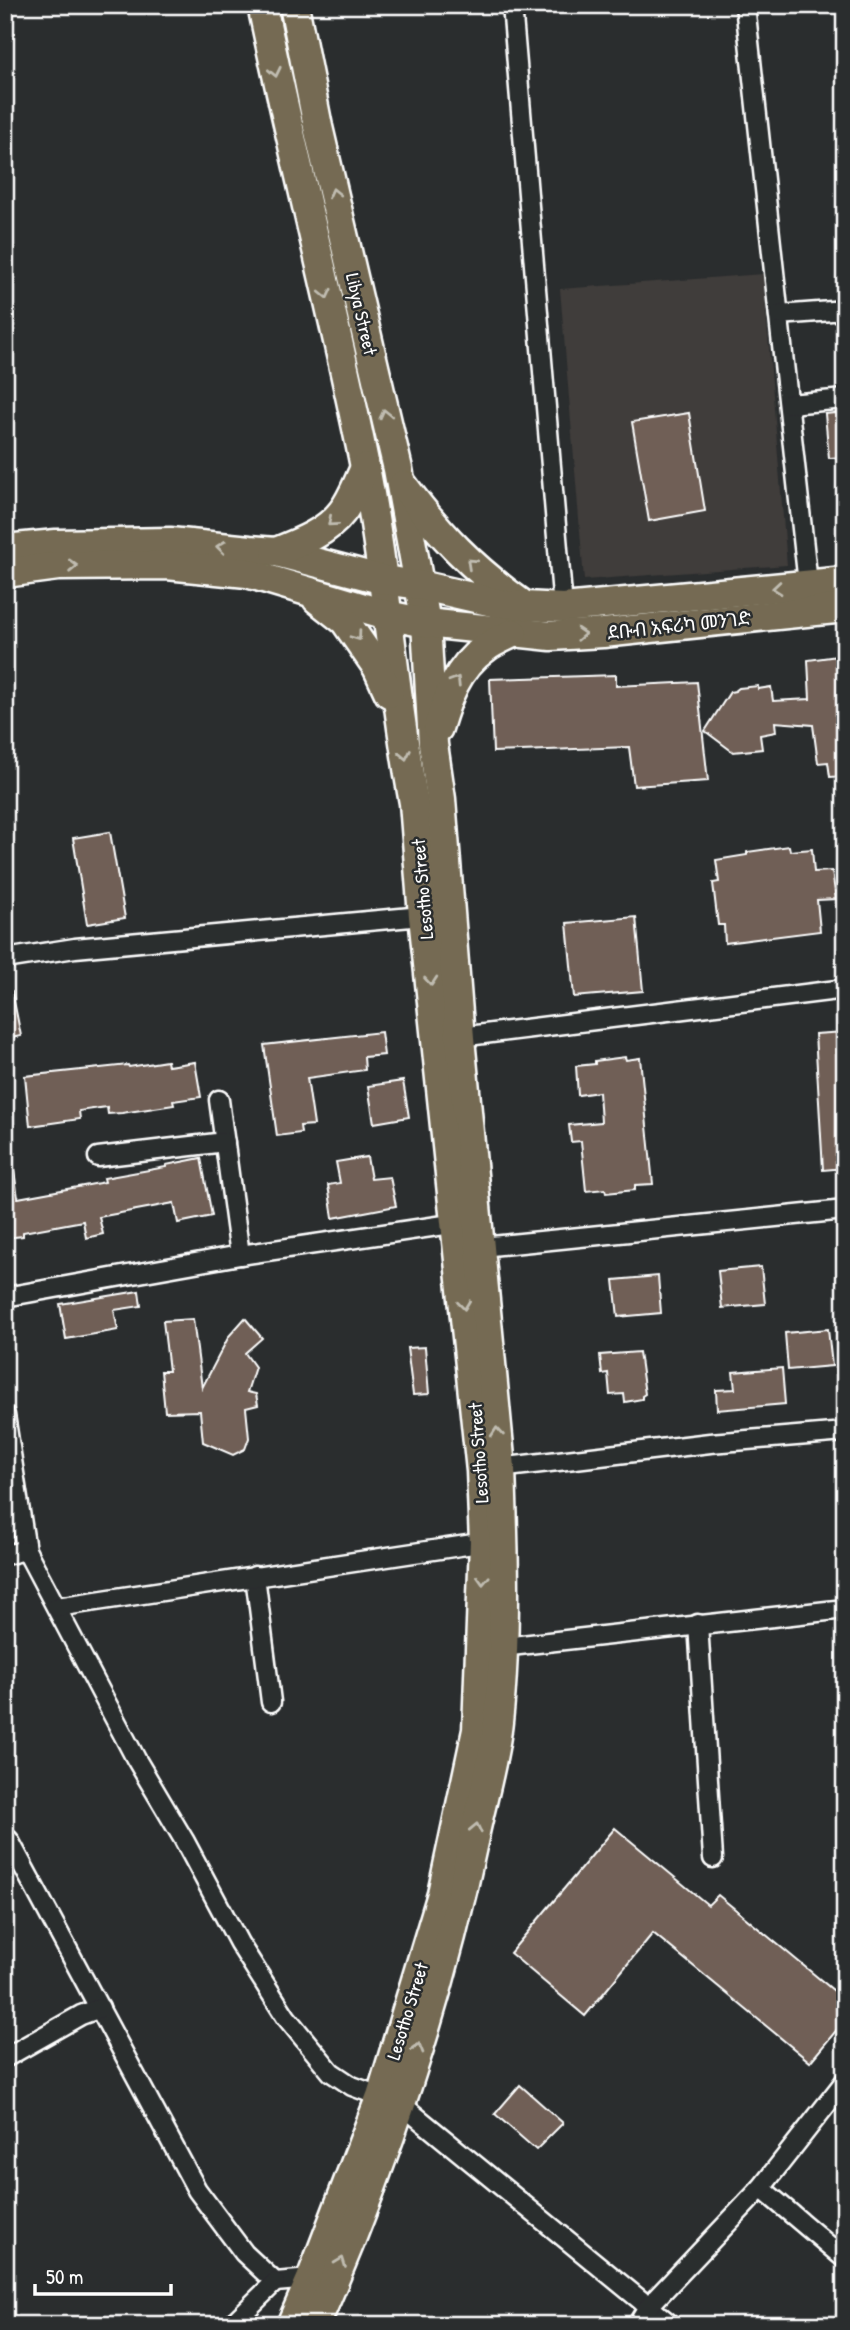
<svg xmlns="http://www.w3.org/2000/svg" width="850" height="2330" font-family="'Patrick Hand','Noto Sans Ethiopic',sans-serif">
<rect width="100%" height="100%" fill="#2a2d2e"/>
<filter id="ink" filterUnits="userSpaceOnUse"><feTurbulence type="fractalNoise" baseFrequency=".0143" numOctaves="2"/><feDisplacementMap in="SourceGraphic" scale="14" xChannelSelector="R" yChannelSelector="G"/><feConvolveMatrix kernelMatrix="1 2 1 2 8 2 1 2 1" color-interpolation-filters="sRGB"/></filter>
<g filter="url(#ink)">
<polygon fill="#3f3c3a" points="763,274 787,565 584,580 560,289"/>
<g fill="#6f5f56" stroke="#fff" stroke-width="2">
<polygon points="845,412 845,457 829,458 825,414"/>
<polygon points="689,413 705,511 649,521 632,422"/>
<polygon points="845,655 845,776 830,777 828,762 818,763 813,725 775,722 776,732 760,735 762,749 733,752 705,731 730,692 735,691 739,688 758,686 758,689 771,687 773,701 810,699 808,660"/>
<polygon points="616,675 616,686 697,682 708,781 634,786 629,747 493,752 490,679"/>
<polygon points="110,832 125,918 87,924 73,838"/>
<polygon points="789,846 790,851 812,849 814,872 832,871 836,899 817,900 820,931 725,943 724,925 718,925 713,883 719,882 716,860 747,855 747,852"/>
<polygon points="636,917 643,991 574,997 567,923"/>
<polygon points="12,991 21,1036 5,1039 5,992"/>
<polygon points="381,1032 384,1055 364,1057 365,1070 307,1078 314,1125 300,1126 301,1133 277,1136 264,1045"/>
<polygon points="845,1032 845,1168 823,1170 815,1034"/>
<polygon points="625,1057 626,1060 640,1058 653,1184 635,1185 635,1190 606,1193 605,1189 586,1191 581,1141 571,1142 569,1125 601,1122 599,1092 578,1095 576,1066 595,1064 595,1061"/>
<polygon points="167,1061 168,1066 195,1062 201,1097 173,1101 174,1105 122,1113 108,1114 107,1107 79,1111 80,1119 30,1126 25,1076 128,1065 129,1067"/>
<polygon points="403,1081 409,1117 374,1123 368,1086"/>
<polygon points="367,1157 371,1179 390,1177 396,1206 333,1218 328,1185 340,1183 336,1162"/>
<polygon points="201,1158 212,1216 178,1223 174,1203 99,1217 103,1234 86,1238 83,1221 23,1232 23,1236 5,1238 5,1171 14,1170 18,1198 105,1182 104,1178 166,1167 166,1165"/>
<polygon points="761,1267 765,1304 722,1308 718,1271"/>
<polygon points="658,1276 661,1313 618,1317 614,1280"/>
<polygon points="139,1291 141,1306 114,1310 118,1330 66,1339 60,1304"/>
<polygon points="245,1318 262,1338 245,1353 255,1367 247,1392 256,1394 258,1405 246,1408 249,1438 245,1449 233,1455 203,1442 200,1411 165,1412 161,1371 169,1371 163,1321 193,1319 202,1388 229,1336"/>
<polygon points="828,1329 832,1366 788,1370 785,1333"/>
<polygon points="425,1347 429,1394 413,1395 407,1348"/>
<polygon points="639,1352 645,1394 642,1396 642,1399 625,1402 624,1394 610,1395 608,1373 602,1374 600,1355"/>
<polygon points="782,1368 785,1404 717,1410 716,1390 735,1389 733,1372"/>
<polygon points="615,1828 708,1905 718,1895 845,2000 845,2020 810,2062 653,1933 585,2016 510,1953"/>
<polygon points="520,2085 563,2123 536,2150 495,2114"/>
</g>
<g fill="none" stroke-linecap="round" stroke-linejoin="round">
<g stroke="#fff" stroke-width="23">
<g id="minor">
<polyline points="512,5 563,608"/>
<polyline points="745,5 809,593"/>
<polyline points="779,315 845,310"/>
<polyline points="789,404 845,399"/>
<polyline points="5,959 75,948 433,915"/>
<polyline points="452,1038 845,989"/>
<polyline points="219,1100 240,1255"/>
<polyline points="98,1157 225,1142"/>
<polyline points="472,1248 845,1210"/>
<polyline points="5,1297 240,1255 465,1222"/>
<polyline points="5,1415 26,1550 136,1759 184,1840 239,1943 286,2017 331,2072 352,2086 401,2104 671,2325"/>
<polyline points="491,1469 710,1443 845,1432"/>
<polyline points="5,1555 26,1550"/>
<polyline points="255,1576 271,1702"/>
<polyline points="57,1607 493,1541"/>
<polyline points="698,1624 713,1858"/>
<polyline points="493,1648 845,1609"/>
<polyline points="9,1840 197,2190 244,2253 275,2282 311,2279"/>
<polyline points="5,2058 81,2015 100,2008"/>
<polyline points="761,2188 845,2259"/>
<polyline points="231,2325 275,2282"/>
<polyline points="637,2325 648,2307 761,2188 845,2081"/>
</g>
</g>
<g stroke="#fff" stroke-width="33">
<g id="primary">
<path d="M 262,5 C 294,160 334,312 365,467 C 387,578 393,692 414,803 L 423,916 L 481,1471 L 484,1542 L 477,1730 L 442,1894 L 381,2096 L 311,2279 L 291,2325"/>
<path d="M 294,5 L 318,127 L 398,469 L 426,623 L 433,744 L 441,799 L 460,1038 L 501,1468 C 504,1552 507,1638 498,1722 C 494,1760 482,1799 474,1837 C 440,2002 383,2171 315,2325"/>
<path d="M 403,485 C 440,535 472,568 522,604"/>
<polyline points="5,549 56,544 170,542 250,550 276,552 384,580 419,585 506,605 563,608 845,581"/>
<path d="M 276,552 C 299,543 326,533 342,512 C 352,500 358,482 365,468"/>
<polyline points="5,573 58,566 167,565 247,573 387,615 426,623 551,636 603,633 845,608"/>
<polyline points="317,599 345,621 377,667 389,693"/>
<path d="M 438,728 C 447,698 457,668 484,649 C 492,642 503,638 513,633"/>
</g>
</g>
<use href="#minor" stroke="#2a2d2e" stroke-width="18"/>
<use href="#primary" stroke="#746b52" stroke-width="28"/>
</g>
<defs><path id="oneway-chevron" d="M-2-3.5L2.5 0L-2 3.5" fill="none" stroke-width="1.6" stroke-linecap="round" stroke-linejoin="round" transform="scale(1.75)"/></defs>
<g stroke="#c0bcb1">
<use href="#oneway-chevron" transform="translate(275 72) rotate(78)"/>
<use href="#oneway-chevron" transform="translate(334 193) rotate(-103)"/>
<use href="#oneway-chevron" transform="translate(326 294) rotate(77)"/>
<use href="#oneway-chevron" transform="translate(385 414) rotate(-103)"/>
<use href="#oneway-chevron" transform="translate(332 522) rotate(139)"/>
<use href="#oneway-chevron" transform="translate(221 547) rotate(-174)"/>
<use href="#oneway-chevron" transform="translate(471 563) rotate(-137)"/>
<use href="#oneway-chevron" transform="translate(73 566) rotate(-1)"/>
<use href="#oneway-chevron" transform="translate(777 588) rotate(175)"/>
<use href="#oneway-chevron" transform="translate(581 634) rotate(-3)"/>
<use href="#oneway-chevron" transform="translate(357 636) rotate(54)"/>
<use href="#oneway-chevron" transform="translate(456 681) rotate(-58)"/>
<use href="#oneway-chevron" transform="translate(405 755) rotate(79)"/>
<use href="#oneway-chevron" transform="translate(431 981) rotate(85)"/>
<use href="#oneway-chevron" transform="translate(464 1305) rotate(83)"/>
<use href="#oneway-chevron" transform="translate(497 1432) rotate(-95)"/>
<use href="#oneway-chevron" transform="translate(483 1580) rotate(92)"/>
<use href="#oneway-chevron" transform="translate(476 1828) rotate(-78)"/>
<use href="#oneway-chevron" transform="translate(418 2048) rotate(-74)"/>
<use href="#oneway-chevron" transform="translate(341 2262) rotate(-69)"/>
</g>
</g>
<g text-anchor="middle" stroke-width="5" stroke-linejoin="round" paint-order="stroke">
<g font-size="19" fill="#fff" stroke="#2a2d2e">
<text transform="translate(362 314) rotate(77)" y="7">Libya Street</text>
<text transform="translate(679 625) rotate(-6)" y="7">ደቡብ አፍሪካ መንገድ</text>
<text transform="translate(422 889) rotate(-95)" y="7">Lesotho Street</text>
<text transform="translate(478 1453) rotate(-94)" y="7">Lesotho Street</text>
<text transform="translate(407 2011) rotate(-73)" y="7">Lesotho Street</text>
</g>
</g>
<rect width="850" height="2330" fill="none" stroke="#2a2d2e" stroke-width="28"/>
<rect x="14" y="14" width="822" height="2302" fill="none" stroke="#fff" stroke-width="2.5" filter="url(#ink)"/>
<path d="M35 2284v10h136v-10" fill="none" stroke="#ffffff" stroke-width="3.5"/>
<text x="46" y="2284" font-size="21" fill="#ffffff" stroke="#2a2d2e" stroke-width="5" paint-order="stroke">50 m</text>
</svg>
